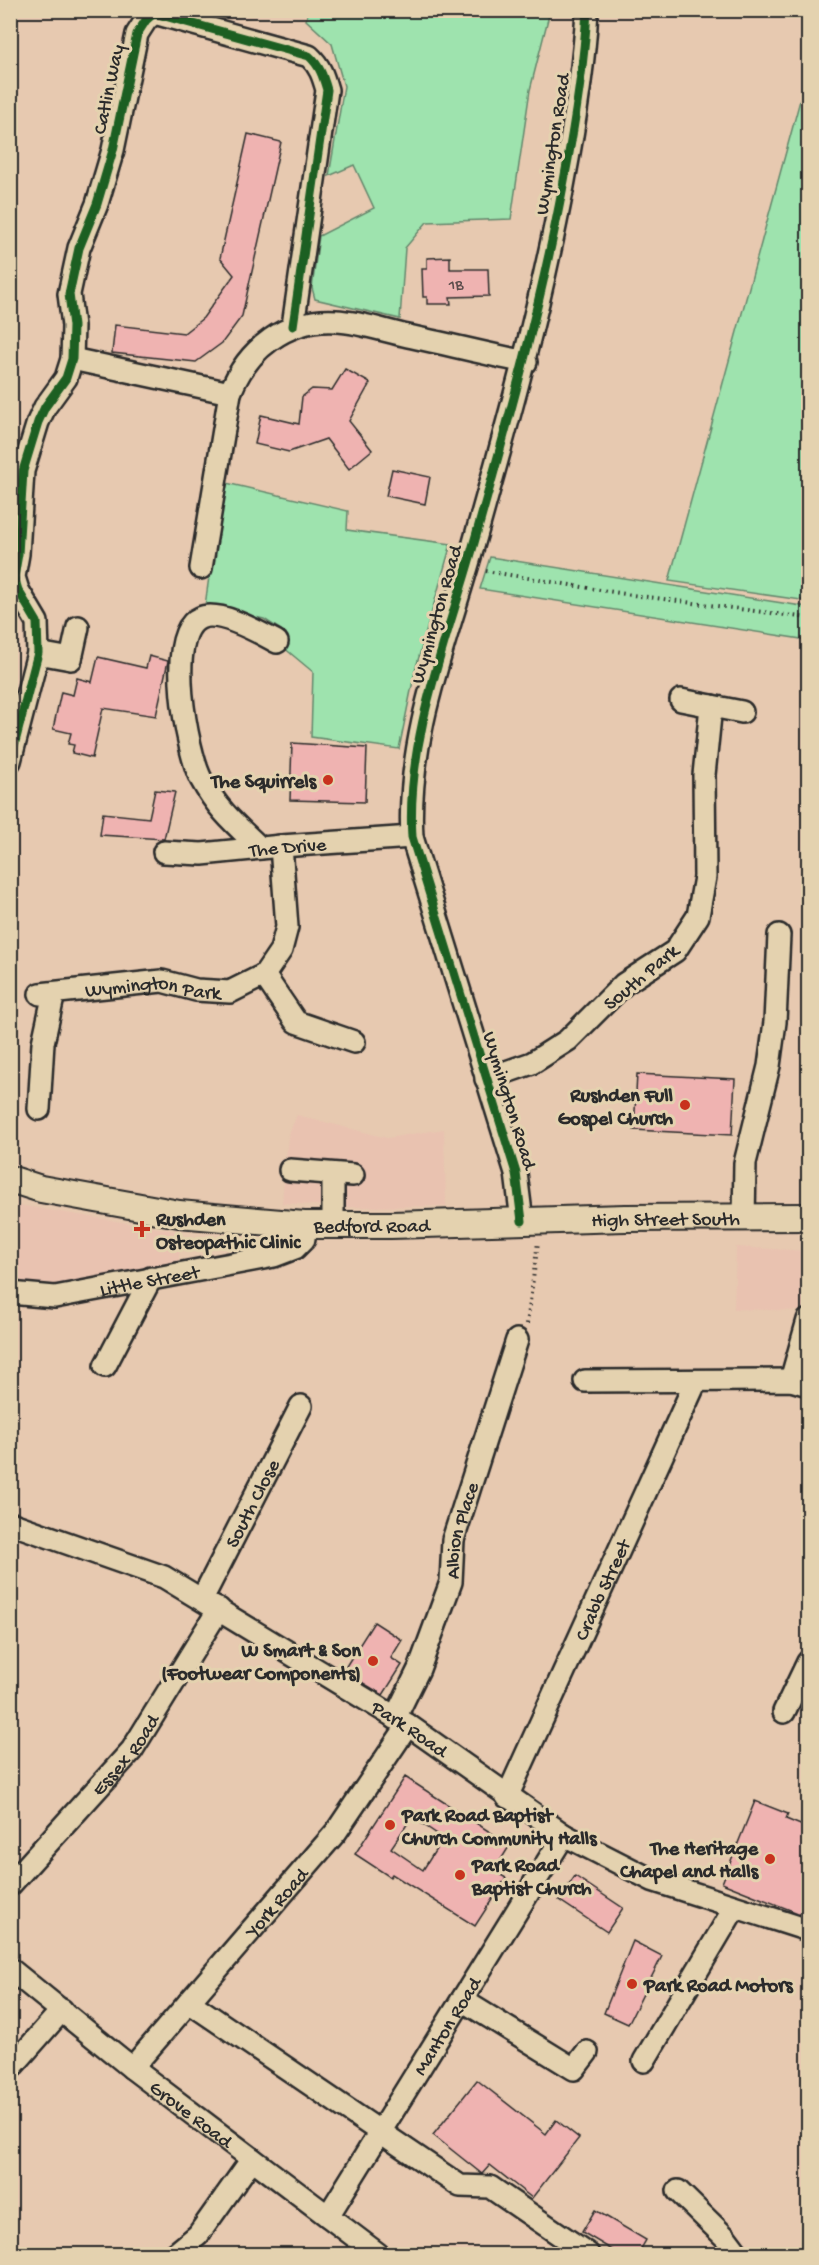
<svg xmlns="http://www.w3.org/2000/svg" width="819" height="2265" font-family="'Gochi Hand',sans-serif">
<rect width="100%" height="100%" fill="#e7c9b0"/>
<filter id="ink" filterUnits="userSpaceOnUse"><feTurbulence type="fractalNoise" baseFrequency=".0167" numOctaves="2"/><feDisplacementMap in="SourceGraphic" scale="12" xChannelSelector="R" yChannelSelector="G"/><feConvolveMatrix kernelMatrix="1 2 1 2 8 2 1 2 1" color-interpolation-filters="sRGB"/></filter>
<g filter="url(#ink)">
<g fill="#e9c2b0">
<polygon points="297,1115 387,1138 444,1129 446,1206 348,1207 282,1203 288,1136"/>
<polygon points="24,1206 182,1232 178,1266 56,1294 11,1290 10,1207"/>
<polygon points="736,1247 808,1251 808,1282 802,1311 734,1309"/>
</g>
<g fill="#9ee3ae" stroke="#64876c" stroke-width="1.5">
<polygon points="308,11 550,11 530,90 511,219 427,222 405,248 400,319 315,299 312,288 319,236 374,208 354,165 329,176 344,86 332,44 306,20"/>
<polygon points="808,71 808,601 669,581"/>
<polygon points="222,482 348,511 347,530 451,544 415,671 399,749 311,737 313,672 283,647 286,633 264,619 205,606"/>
<polygon points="490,557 808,607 808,640 480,589"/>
</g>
<g fill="#efb3b1" stroke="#2b2b2b" stroke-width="1.5" fill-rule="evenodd">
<polygon points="248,134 281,142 242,316 222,343 196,362 112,353 115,325 184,333 203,318 234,275 220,258"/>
<polygon points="450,257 450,269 488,269 489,296 450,297 451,304 427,304 427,297 423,297 422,269 427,269 427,258"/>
<polygon points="345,369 370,383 349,421 372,450 349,469 326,439 289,452 255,444 261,415 299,424 302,397 312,389 332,390"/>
<polygon points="392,469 430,477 425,504 386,496"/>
<polygon points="149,656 168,661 156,716 103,708 92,758 72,753 74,745 68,744 71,733 53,729 61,692 73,695 77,678 92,682 98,657 146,668"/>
<polygon points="292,743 367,748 365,802 290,800"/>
<polygon points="155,790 175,792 164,839 100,835 103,813 149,818"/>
<polygon points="637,1074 735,1079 732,1135 634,1130"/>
<polygon points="374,1622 402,1640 391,1658 402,1665 383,1695 343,1671"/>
<path d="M 405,1777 L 510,1845 L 494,1871 L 506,1878 L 475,1926 L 392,1874 L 390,1877 L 355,1854 ZM 412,1817 L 443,1838 L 423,1870 L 391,1848 Z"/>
<polygon points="755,1801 788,1814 786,1819 808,1828 808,1917 722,1883"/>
<polygon points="575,1876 623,1908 607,1932 559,1900"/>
<polygon points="633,1941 662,1956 628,2024 604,2013"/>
<polygon points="477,2080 546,2134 556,2120 579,2138 532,2198 490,2165 482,2174 433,2135"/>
<polygon points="595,2210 646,2240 638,2254 619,2254 582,2232"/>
</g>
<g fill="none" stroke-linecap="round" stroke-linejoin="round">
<g stroke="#2b2b2b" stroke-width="26">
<g id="minor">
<polyline points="72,359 230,393"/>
<path d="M 201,568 L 230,393 C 247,349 287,318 336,321 C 360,322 385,331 408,336 C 447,344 486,354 526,362"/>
<polyline points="38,653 71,659 78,627"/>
<polyline points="681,700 742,712"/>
<path d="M 10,761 L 38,653 L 37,622 L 18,590 L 14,577 L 18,554 L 23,471 L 38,422 L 45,407 L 66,378 L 72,359 L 73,326 L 69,294 L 79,248 L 97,204 L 113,150 L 137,34 L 146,20 L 154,13 L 309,56 C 320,66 323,76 327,90 L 293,326"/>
<path d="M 260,848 C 235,824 218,810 201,779 C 187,752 164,633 200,618 C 219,609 260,633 277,642"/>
<path id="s1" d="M 164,852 L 202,854 L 281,846 L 412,837"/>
<polyline points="264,975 296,1022 354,1042"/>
<path id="s2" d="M 40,994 L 162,981 L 196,990 L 230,992 L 264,975 L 281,950 L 287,927 L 281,846"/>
<polyline points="486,1079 532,1063 568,1040 624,984 675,951 698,916 705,877 704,775 711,706"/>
<polyline points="39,1109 43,1043 54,993"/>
<polyline points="290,1170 353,1175"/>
<polyline points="744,1219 745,1163 769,1066 775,1022 779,935"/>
<path d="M 522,1221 L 516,1173 L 412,837 C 406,740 446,642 472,550 C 506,429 540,309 563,186 C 574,128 584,69 587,10"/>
<polyline points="333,1225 333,1174"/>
<path id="s3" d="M 10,1293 L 55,1297 L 274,1256 L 295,1248 L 304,1239 L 304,1225"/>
<polyline points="105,1366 151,1278"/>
<polyline points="791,1380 808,1320"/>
<polyline points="585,1381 791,1380 808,1385"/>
<path id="s4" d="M 10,1523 L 164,1577 L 408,1725 L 564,1835 L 652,1880 L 808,1930"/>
<path id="s5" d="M 202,1599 L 301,1406"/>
<polyline points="784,1712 808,1662"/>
<path id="s6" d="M 395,1718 L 419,1669 L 451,1582 L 453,1540 L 517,1340"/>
<path id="s7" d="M 507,1797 L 696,1381"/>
<path id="s8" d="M 10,1885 L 132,1750 L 219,1609"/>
<path id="s9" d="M 10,1969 L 132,2068 L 378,2254"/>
<polyline points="462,2000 574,2069 587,2052"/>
<polyline points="189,2002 460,2186 490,2187 588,2254"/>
<polyline points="644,2061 735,1907"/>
<path id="s10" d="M 132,2068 L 336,1832 L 408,1725"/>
<polyline points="10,2069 62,2010"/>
<polyline points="678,2191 726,2238 738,2254"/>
<path id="s11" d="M 328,2216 L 564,1835"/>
<polyline points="175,2254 198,2235 252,2159"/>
</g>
</g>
<g stroke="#2b2b2b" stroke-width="30">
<g id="major">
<path id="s12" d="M 10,1179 L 41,1189 L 179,1214 L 304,1225 L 391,1225 L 625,1218 L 808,1217"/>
</g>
</g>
<g stroke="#2b2b2b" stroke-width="4" stroke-dasharray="1.5 4.5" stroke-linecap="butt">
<polyline points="486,571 625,594 808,618"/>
<polyline points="527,1324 538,1242"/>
</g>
<use href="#minor" stroke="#e4d2af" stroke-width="21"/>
<use href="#major" stroke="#e4d2af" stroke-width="26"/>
<g stroke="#e4d2af" stroke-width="13">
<g id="cycleway">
<path d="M 10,761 L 38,653 L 37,622 L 18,590 L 14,577 L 18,554 L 23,471 L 38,422 L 45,407 L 66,378 L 72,359 L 73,326 L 69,294 L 79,248 L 97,204 L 113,150 L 137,34 L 146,20 L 154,13 L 309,56 C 320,66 323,76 327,90 L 293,326"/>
<path d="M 522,1221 L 516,1173 L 412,837 C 406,740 446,642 472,550 C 506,429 540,309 563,186 C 574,128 584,69 587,10"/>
</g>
</g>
<use href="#cycleway" stroke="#1b5e20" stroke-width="9"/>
</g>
</g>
<g fill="#c8321e" stroke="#e4d2af" stroke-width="2">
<circle cx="328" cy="780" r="6"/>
<circle cx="685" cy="1105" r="6"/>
<path d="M139 1220h6v6h6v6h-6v6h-6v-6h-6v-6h6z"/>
<circle cx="373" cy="1661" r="6"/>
<circle cx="390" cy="1825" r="6"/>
<circle cx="770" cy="1859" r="6"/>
<circle cx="460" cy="1875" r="6"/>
<circle cx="632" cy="1984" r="6"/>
</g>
<g text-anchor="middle" stroke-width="6" stroke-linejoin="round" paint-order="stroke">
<g font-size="16" fill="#5c4d4c">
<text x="456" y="289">1B</text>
</g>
<g font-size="20" fill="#2b2b2b" stroke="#e4d2af">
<text transform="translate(107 89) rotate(-78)" y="7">Catlin Way</text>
<text transform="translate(551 144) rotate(-81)" y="7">Wymington Road</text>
<text transform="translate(435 614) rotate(-74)" y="7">Wymington Road</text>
<text dy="7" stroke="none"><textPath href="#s1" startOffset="124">The Drive</textPath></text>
<text transform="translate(640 976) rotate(-40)" y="7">South Park</text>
<text dy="7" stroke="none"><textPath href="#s2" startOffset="114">Wymington Park</textPath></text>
<text transform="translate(511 1100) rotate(73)" y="7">Wymington Road</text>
<text dy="7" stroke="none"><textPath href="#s12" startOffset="660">High Street South</textPath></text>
<text dy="7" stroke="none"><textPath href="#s12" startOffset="366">Bedford Road</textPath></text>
<text dy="7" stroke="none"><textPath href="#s3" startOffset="141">Little Street</textPath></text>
<text dy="7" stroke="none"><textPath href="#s5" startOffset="108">South Close</textPath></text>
<text dy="7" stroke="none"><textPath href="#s6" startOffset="200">Albion Place</textPath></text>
<text dy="7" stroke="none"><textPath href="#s7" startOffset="228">Crabb Street</textPath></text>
<text dy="7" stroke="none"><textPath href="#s4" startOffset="452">Park Road</textPath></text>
<text dy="7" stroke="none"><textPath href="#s8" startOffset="174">Essex Road</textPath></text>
<text dy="7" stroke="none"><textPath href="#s10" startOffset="220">York Road</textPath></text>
<text dy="7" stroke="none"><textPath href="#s11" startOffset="224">Manton Road</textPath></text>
<text dy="7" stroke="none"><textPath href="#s9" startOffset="232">Grove Road</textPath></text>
</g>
<g font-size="20" font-weight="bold" fill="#2b2b2b" stroke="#e4d2af" text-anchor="end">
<text x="316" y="787">The Squirrels</text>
<text x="673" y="1101">Rushden Full<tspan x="673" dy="23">Gospel Church</tspan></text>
<text x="156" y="1225" text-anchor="start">Rushden<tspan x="156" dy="23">Osteopathic Clinic</tspan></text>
<text x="361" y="1656">W Smart &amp; Son<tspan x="361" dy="23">(Footwear Components)</tspan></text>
<text x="402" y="1821" text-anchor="start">Park Road Baptist<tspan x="402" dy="23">Church Community Halls</tspan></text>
<text x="758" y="1854">The Heritage<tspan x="758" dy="23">Chapel and Halls</tspan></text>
<text x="472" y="1871" text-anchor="start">Park Road<tspan x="472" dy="23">Baptist Church</tspan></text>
<text x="644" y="1991" text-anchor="start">Park Road Motors</text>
</g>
</g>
<rect width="819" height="2265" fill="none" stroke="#e4d2af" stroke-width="36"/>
<rect x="18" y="18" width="783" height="2229" fill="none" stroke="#2b2b2b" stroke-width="2" filter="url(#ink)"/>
</svg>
